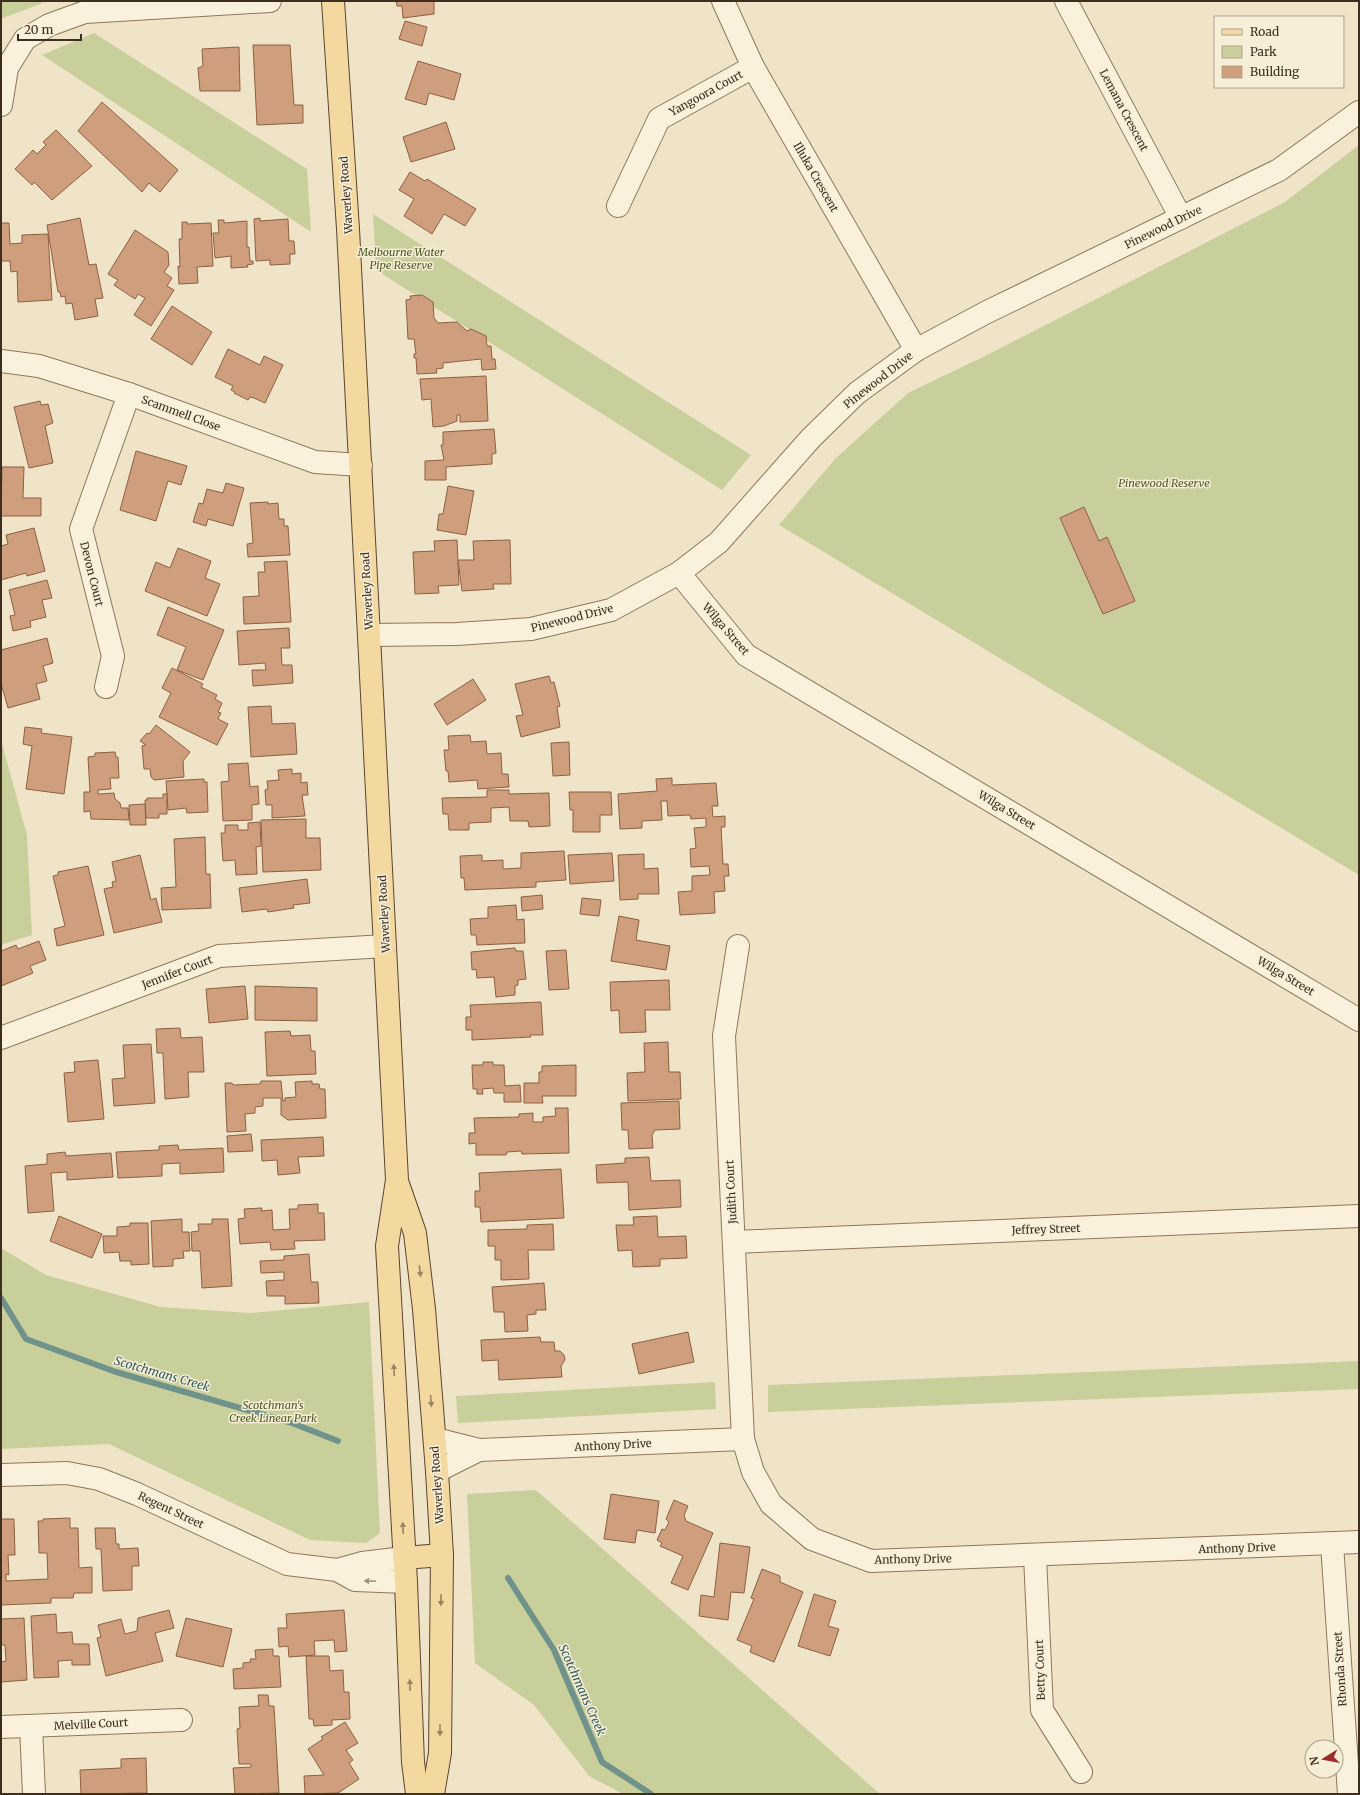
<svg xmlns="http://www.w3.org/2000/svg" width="1360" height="1795" font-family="Merriweather,serif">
<rect width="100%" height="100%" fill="#f0e4c8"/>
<g fill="#c9cf9b">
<polygon points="1,1 40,1 43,3 3,18 1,21"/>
<polygon points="94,33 307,169 311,232 42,55"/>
<polygon points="1359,145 1359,875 779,525 835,459 908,393 989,354 1285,202"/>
<polygon points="373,214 751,455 722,490 376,270"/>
<polygon points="1,740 27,835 32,935 1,945"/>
<polygon points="1,1248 46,1275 161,1307 250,1313 369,1302 380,1533 366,1543 310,1540 109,1444 1,1449"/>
<polygon points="1359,1361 1359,1389 768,1412 768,1385"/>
<polygon points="715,1382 716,1409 458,1423 456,1396"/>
<polygon points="536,1490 880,1794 623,1794 589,1776 534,1705 475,1663 467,1494"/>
</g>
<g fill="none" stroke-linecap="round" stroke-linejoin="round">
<g stroke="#6f938a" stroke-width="6">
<polyline points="1,1298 26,1339 116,1372 292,1423 338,1441"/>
<polyline points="508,1578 554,1650 602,1762 651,1794"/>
</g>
</g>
<g fill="#cf9f7d" stroke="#8d5f41">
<polygon points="396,1 434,1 434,14 403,18 402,6 397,6"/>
<polygon points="405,21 427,27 422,46 399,39"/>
<polygon points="253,45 290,45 294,105 303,105 303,123 257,125"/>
<polygon points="239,47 240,91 200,91 198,68 203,66 202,49"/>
<polygon points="418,61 461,74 454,100 429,93 426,105 405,99"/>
<polygon points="102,102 178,170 160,192 149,183 142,192 78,131"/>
<polygon points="446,122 455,149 411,162 403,137"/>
<polygon points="56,130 92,166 52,200 34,182 32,185 15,169 33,150 37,154 46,145 43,142"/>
<polygon points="410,172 425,181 427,179 476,209 465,226 444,214 432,234 404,216 414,199 399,190"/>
<polygon points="80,218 89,265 96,264 103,298 95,299 98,316 75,320 72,303 66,304 65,296 61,297 60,292 58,292 47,225"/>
<polygon points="260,218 260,221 288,219 289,241 294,241 295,254 290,254 290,264 270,265 270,260 256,261 254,219"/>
<polygon points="218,220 224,220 224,223 247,221 247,247 249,247 250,261 253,261 253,264 247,265 248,267 231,268 231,256 215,258 213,233 219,233"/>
<polygon points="182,222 187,222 187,224 211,223 213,266 197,267 198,283 179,284 178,266 180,267 179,239 182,239"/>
<polygon points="1,223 9,223 10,244 22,243 22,235 48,234 52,300 18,302 17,271 11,272 10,261 1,261"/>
<polygon points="135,230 168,252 169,265 164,272 172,278 167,286 174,290 151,326 134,315 145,298 138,294 135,299 114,285 118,280 108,274"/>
<polygon points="422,295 433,302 434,318 438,323 457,322 467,331 471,329 486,336 487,346 491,346 492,359 495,359 496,369 482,370 481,359 443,363 443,368 436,369 437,373 417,374 416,358 414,358 414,354 416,354 414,339 408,339 406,300 411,299 410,296"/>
<polygon points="172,306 212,332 192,365 151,339"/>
<polygon points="228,349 260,365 264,356 283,365 265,403 254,398 250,397 248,400 234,393 235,392 231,390 233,386 215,377"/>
<polygon points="486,376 488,421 460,422 460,415 457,415 457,421 444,426 433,427 431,399 422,400 420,379"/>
<polygon points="40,401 41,405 48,404 53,423 45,426 53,463 29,468 14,407"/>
<polygon points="494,429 496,453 492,454 492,464 446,467 446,480 425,480 425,461 444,460 441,445 443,445 443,432"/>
<polygon points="136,451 187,466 181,485 168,481 156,521 120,510"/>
<polygon points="2,467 24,467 23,498 41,498 41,516 1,516"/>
<polygon points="226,483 244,488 233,526 208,519 206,526 193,522 199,503 203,504 207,489 223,493"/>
<polygon points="448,486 474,491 466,535 437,530 439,514 443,514"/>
<polygon points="268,502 268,504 278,503 279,519 284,519 284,526 288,526 290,555 248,557 247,544 253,543 250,503"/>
<polygon points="1084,507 1099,541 1107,537 1135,601 1103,614 1060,518"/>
<polygon points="34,528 45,571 27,576 26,573 1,580 1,546 8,544 6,535"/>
<polygon points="457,540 459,585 438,586 439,593 415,594 413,552 435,551 434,541"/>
<polygon points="510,540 511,584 493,584 494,589 462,591 458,560 474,560 473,541"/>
<polygon points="178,548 211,561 205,578 220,584 207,616 145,591 156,562 170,568"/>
<polygon points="287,561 291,622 244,624 243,597 259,596 258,572 265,572 264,562"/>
<polygon points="47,580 52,598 42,600 46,617 30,621 31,627 13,631 10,616 15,615 9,590"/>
<polygon points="168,607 224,630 203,680 177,670 186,647 157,635"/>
<polygon points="289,628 290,648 281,648 282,665 292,665 293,683 253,686 252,670 266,670 265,663 239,665 237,631"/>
<polygon points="47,638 53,663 43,666 47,681 36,684 40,699 8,708 1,683 1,650"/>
<polygon points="172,668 203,684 201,687 217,695 215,699 222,703 218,712 221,713 218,719 228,724 217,745 159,717 171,693 162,688"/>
<polygon points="549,676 551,683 554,682 560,706 557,707 560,727 521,737 516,716 523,715 515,684"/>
<polygon points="473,679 486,700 447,725 434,704"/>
<polygon points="271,706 272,724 295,723 297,754 251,757 248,707"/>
<polygon points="156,725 190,752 183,761 184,777 154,780 151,777 150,769 144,769 142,746 146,745 140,741 147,733 149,734"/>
<polygon points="25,727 42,729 41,733 72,737 64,794 26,789 32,746 23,744"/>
<polygon points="470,735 471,742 486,741 487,754 501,753 502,774 508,774 509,787 478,789 477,780 449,782 448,771 446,771 444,750 449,750 448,736"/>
<polygon points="569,742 570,775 553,776 551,743"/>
<polygon points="115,752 116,757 118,757 119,778 110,778 111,789 98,790 98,794 114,793 115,799 120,803 121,808 128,808 129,820 91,819 90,811 84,812 84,792 90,792 88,757 95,756 95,753"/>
<polygon points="248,763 250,787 258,786 259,804 252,805 252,820 223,821 221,782 229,781 228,764"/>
<polygon points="292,769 292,774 301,773 301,783 307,782 308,795 302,795 305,816 272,818 272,805 266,805 265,790 268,789 267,781 279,780 278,770"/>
<polygon points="672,778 672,785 716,783 718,806 712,806 713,817 725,816 725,827 721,827 723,864 728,864 729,876 724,876 725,891 714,892 715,913 680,915 678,892 692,891 692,876 710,875 709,866 691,867 690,849 696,848 694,828 706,827 706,818 691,819 690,815 668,816 667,801 661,801 662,820 642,821 642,828 620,829 618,794 657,791 656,779"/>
<polygon points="204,779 204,782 207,782 208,812 187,813 186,808 168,810 166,781"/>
<polygon points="487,790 509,790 509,794 549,793 550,826 529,827 528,821 510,821 509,807 491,808 491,822 469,823 469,830 449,830 448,814 443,814 442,798 487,797"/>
<polygon points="569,792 611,792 612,815 600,815 600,832 573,832 573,810 570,810"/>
<polygon points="163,794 167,794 167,814 159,814 159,818 146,818 145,800 147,800 147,798 163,798"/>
<polygon points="145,804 146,825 130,825 129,805"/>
<polygon points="306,819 306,838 320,838 321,870 263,872 261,820"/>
<polygon points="260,822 261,846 256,847 257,874 236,875 235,860 223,861 221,833 225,833 225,825 238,825 238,830 248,830 248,823"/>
<polygon points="205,837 206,874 210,874 211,908 162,910 161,888 176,887 174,839"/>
<polygon points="564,851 566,880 536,882 536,887 465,890 464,878 461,878 460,856 482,855 482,861 503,860 503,869 521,868 521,853"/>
<polygon points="612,853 614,881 570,884 568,855"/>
<polygon points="644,854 644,869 658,868 659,894 638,894 638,899 620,900 618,855"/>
<polygon points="140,855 151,900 156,898 162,922 114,933 104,889 113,887 112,882 116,881 112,862"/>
<polygon points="88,866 104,935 57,946 54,929 65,926 53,876 58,875 58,872"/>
<polygon points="307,879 310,903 293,905 294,908 268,912 267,909 242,912 239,888"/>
<polygon points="542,895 543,909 522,911 521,897"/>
<polygon points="582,898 601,900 599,916 580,914"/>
<polygon points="516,905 517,920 524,919 525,943 477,945 476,935 471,935 470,919 488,918 488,907"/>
<polygon points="619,916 639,920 636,940 670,946 666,970 611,961"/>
<polygon points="39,941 46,960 30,966 33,973 1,986 1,951 16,945 18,949"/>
<polygon points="515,948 516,951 523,951 526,979 518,980 518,985 515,986 515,995 496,997 494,977 477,978 476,969 472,970 471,952"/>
<polygon points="566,950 569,989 549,990 546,951"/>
<polygon points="669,980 670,1010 645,1010 646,1032 620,1033 619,1010 611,1011 610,982"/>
<polygon points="245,986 248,1019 209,1023 206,989"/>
<polygon points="255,986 317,988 317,1021 255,1020"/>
<polygon points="541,1002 543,1035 530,1035 531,1037 472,1040 472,1030 466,1030 466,1017 471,1017 470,1005"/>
<polygon points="180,1028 181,1038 202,1037 204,1072 188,1072 189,1097 165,1099 163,1053 157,1053 156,1029"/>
<polygon points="290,1031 291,1036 310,1035 311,1051 315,1051 316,1074 267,1076 265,1032"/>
<polygon points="668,1042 669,1072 680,1072 681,1099 628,1101 627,1073 645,1072 644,1043"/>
<polygon points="151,1044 155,1103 114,1106 112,1079 125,1078 123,1045"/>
<polygon points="98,1060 104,1119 68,1122 64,1073 75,1072 74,1062"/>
<polygon points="483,1062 493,1062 493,1065 504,1065 505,1086 520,1085 521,1102 504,1102 504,1093 494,1093 493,1088 482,1089 483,1094 477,1094 477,1089 473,1089 472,1065 483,1065"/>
<polygon points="576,1065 576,1096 542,1096 543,1103 524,1103 524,1083 539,1083 539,1072 542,1072 542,1066"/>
<polygon points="261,1081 281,1081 283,1101 285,1101 285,1098 296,1097 295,1082 312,1081 312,1084 319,1084 320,1089 325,1089 326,1118 288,1120 281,1115 281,1098 263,1098 263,1106 255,1107 255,1113 245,1114 246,1131 227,1132 225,1083 232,1083 233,1085 260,1084"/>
<polygon points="679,1101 680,1129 655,1130 652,1135 653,1148 629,1149 628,1130 622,1130 621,1103"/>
<polygon points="555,1108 568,1108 569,1153 522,1154 521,1151 507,1152 506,1155 476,1155 476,1143 469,1144 469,1133 475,1133 474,1118 519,1117 519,1114 533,1113 533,1122 543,1122 543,1117 556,1116"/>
<polygon points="251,1134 253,1151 228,1152 227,1136"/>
<polygon points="323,1137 324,1156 298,1157 300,1173 278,1175 277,1160 262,1161 261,1140"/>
<polygon points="178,1145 179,1150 223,1148 224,1172 180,1174 180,1163 162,1164 162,1176 118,1178 116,1152 159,1150 159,1146"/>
<polygon points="65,1152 66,1156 111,1153 113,1177 67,1180 67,1172 51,1173 54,1211 28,1213 25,1166 47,1164 47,1154"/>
<polygon points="649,1157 651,1181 680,1180 681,1207 629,1210 628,1182 597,1183 596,1165 625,1163 625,1158"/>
<polygon points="561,1169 564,1218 481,1222 480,1207 475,1207 475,1191 480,1191 479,1173"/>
<polygon points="318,1204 318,1213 324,1213 325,1240 294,1241 295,1249 271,1250 270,1242 240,1244 238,1219 245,1218 244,1209 262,1208 261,1211 272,1210 273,1230 290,1229 289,1209 298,1209 298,1205"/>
<polygon points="59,1216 102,1234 92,1258 50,1241"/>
<polygon points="657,1216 658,1237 686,1236 687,1258 660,1259 660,1266 633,1267 632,1250 618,1251 616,1225 634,1225 633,1217"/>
<polygon points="182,1219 182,1232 189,1232 190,1251 183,1251 184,1258 173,1259 173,1266 153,1267 151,1221"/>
<polygon points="212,1219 228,1219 232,1286 202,1288 200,1251 192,1251 191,1232 199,1231 198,1224 212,1224"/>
<polygon points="130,1223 148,1223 149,1264 131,1265 131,1261 120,1261 119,1252 104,1253 103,1236 117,1236 117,1227 130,1226"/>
<polygon points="553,1224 554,1250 528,1250 529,1279 501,1280 501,1260 495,1260 495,1246 488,1246 488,1230 527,1229 527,1225"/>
<polygon points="309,1254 311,1282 318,1282 319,1303 285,1304 285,1296 267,1296 266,1281 284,1280 284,1272 261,1273 260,1261 284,1260 284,1256"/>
<polygon points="544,1283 546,1310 536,1310 536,1314 527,1315 528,1331 505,1332 504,1312 494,1312 492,1287"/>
<polygon points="688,1332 694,1362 639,1374 632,1344"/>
<polygon points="540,1337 541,1342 554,1342 555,1351 560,1351 564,1355 565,1360 561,1366 562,1377 499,1380 498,1360 482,1361 481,1340"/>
<polygon points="611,1494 659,1501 655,1533 637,1530 635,1543 604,1539"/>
<polygon points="674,1500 688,1506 684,1515 686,1521 713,1533 688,1590 671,1583 683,1556 660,1546 662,1543 657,1540 662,1529 665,1530 669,1522 666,1519"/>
<polygon points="70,1518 70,1528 78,1528 79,1568 92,1567 92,1593 74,1593 73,1598 51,1598 51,1603 1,1605 1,1519 14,1519 15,1555 8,1555 9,1575 6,1574 6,1581 48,1579 47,1553 39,1553 38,1521 43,1521 43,1519"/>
<polygon points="95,1528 115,1528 116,1544 119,1544 119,1549 138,1548 139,1566 132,1566 132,1590 103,1591 101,1549 96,1549"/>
<polygon points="720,1543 750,1547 744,1593 731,1592 728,1620 699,1616 701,1595 714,1597"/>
<polygon points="762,1569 780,1576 780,1582 803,1592 774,1662 750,1652 752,1646 737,1640 754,1599 751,1598"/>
<polygon points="814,1594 836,1601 828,1626 839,1629 830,1656 798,1646"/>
<polygon points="169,1610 174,1628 155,1633 163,1661 106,1676 97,1638 101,1637 98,1625 121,1619 125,1634 137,1631 138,1618"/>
<polygon points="344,1610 347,1651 335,1652 334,1640 314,1641 315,1655 289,1657 288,1646 279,1647 278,1628 287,1628 286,1614"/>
<polygon points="56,1614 57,1633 72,1632 73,1644 89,1644 90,1665 72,1665 72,1660 58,1661 59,1677 34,1678 31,1616"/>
<polygon points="24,1618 27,1680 1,1682 1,1662 6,1661 5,1645 1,1645 1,1619"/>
<polygon points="186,1618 232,1629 223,1667 176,1656"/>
<polygon points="273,1649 273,1656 279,1656 281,1687 234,1689 233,1669 243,1668 243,1663 251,1662 250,1659 256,1659 255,1650"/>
<polygon points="306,1656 329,1656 330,1671 343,1670 344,1692 349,1692 350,1719 332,1720 332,1725 314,1726 313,1719 309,1719"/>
<polygon points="258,1695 268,1695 269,1706 274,1706 279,1793 235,1794 233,1768 251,1767 251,1764 239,1764 237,1729 240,1728 239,1707 259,1706"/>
<polygon points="345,1722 358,1743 346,1750 353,1760 349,1763 359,1779 338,1793 305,1794 304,1776 324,1775 308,1749 323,1739 321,1737"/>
<polygon points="146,1758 147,1793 81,1794 80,1770 121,1768 121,1759"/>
</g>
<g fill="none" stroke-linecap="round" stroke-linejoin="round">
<g stroke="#8d765c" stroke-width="24">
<g id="minor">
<polyline points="723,1 753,67 916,350"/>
<polyline points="1066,1 1181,218"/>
<polyline points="1,105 7,68 25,39 49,25 85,12 270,1"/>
<polyline points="618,206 659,119 753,67"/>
<polyline points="1,361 39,366 129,394 315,462 361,465"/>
<polyline points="679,573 746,655 1359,1020"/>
<polyline points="369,635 457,634 531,629 611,610 679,573 719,542 811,438 857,393 916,350 987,312 1279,170 1359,112"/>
<polyline points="106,687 113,656 81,529 129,394"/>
<polyline points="738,946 724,1036 743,1439"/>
<polyline points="1,1038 219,956 385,946"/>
<polyline points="734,1242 1359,1216"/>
<polyline points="435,1439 479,1450 743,1439 753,1472 771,1504 812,1539 871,1561 1359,1542"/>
<polyline points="437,1471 479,1450"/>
<polyline points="1,1475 67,1473 99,1479 137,1494 287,1564 337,1570 355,1580 406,1582"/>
<polyline points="1332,1544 1349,1794"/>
<polyline points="1035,1556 1042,1710 1081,1772"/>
<polyline points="337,1570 362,1563 404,1558"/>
<polyline points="31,1726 34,1794"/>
<polyline points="1,1727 181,1720"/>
</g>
</g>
<g stroke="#5b4430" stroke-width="24">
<g id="major">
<polyline points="333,1 348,229 397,1180 387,1246 406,1582 413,1762 417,1794"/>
<polyline points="398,1184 415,1233 424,1309 437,1471 442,1555 440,1753 433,1794"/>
<polyline points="404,1558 442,1555"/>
</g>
</g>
<use href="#minor" stroke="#faf1dc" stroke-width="22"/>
<use href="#major" stroke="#f3d9a0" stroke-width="22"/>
</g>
<defs><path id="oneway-solid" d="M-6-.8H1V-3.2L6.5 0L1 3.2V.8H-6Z"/></defs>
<g fill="#988460">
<use href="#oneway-solid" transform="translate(420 1271) rotate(83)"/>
<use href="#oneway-solid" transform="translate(394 1370) rotate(-93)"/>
<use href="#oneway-solid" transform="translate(431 1401) rotate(85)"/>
<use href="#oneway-solid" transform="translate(403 1528) rotate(-93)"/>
<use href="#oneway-solid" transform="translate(441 1600) rotate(91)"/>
<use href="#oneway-solid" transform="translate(410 1685) rotate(-92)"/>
<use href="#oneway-solid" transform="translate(440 1730) rotate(90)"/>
</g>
<use fill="#9c907e" href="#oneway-solid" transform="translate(370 1581) rotate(-178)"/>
<g text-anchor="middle" stroke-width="3" stroke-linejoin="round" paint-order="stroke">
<g font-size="11" fill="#3d2e20" stroke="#f7eed8">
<text transform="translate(706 93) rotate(-29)" y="4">Yangoora Court</text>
<text transform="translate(1124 110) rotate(62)" y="4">Lemana Crescent</text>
<text transform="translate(816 177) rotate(60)" y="4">Illuka Crescent</text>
<text transform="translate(346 195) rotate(-94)" y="4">Waverley Road</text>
<text transform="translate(1163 227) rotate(-26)" y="4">Pinewood Drive</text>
<text transform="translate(878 380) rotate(-38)" y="4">Pinewood Drive</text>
<text transform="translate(181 413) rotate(20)" y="4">Scammell Close</text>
<text transform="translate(92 574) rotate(76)" y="4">Devon Court</text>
<text transform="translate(367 591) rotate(-93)" y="4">Waverley Road</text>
<text transform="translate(572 618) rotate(-14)" y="4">Pinewood Drive</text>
<text transform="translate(726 629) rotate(49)" y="4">Wilga Street</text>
<text transform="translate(1007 810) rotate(31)" y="4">Wilga Street</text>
<text transform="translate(384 914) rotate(-93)" y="4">Waverley Road</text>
<text transform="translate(177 972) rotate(-21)" y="4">Jennifer Court</text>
<text transform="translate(1286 976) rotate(31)" y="4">Wilga Street</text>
<text transform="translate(731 1192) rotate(-93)" y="4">Judith Court</text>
<text transform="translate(1046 1229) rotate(-2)" y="4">Jeffrey Street</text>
<text transform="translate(613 1445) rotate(-3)" y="4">Anthony Drive</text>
<text transform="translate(437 1485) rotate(-94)" y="4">Waverley Road</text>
<text transform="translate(171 1510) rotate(25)" y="4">Regent Street</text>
<text transform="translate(1237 1548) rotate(-2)" y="4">Anthony Drive</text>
<text transform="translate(913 1559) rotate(-1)" y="4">Anthony Drive</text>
<text transform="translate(1340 1669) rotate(-94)" y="4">Rhonda Street</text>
<text transform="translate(1040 1670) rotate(-92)" y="4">Betty Court</text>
<text transform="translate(91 1724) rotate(-3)" y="4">Melville Court</text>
</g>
<g font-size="11" font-style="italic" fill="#4d5a26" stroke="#f7eed8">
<text x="401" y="256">Melbourne Water<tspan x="401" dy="13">Pipe Reserve</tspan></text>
<text x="1164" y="487">Pinewood Reserve</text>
<text x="273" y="1409">Scotchman's<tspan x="273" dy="13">Creek Linear Park</tspan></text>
</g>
<g font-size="12" font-style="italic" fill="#2f5d5a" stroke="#f7eed8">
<text transform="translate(162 1374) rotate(16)" y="4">Scotchmans Creek</text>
<text transform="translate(582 1690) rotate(66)" y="4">Scotchmans Creek</text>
</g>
</g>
<rect width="1360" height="1795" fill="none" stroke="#3d2e20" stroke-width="4"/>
<rect x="1214" y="16" width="130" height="72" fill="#f7eed8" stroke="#ada18e"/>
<rect x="1222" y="29" width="20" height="6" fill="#f3d9a0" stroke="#ada18e"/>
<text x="1250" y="36" font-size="12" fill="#3d2e20">Road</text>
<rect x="1222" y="46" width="20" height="12" fill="#c9cf9b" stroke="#ada18e"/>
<text x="1250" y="56" font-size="12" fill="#3d2e20">Park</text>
<rect x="1222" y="66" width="20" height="12" fill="#cf9f7d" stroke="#ada18e"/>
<text x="1250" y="76" font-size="12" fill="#3d2e20">Building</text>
<g transform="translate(1324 1759) rotate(259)"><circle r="19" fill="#f7eed8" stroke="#ada18e"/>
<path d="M0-3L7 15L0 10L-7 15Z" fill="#9e2a2b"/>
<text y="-6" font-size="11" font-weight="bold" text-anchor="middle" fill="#3d2e20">N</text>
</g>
<path d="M18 34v6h63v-6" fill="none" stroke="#3d2e20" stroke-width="2"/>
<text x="24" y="34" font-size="12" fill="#3d2e20" stroke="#f7eed8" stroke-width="3" paint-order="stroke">20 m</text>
</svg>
